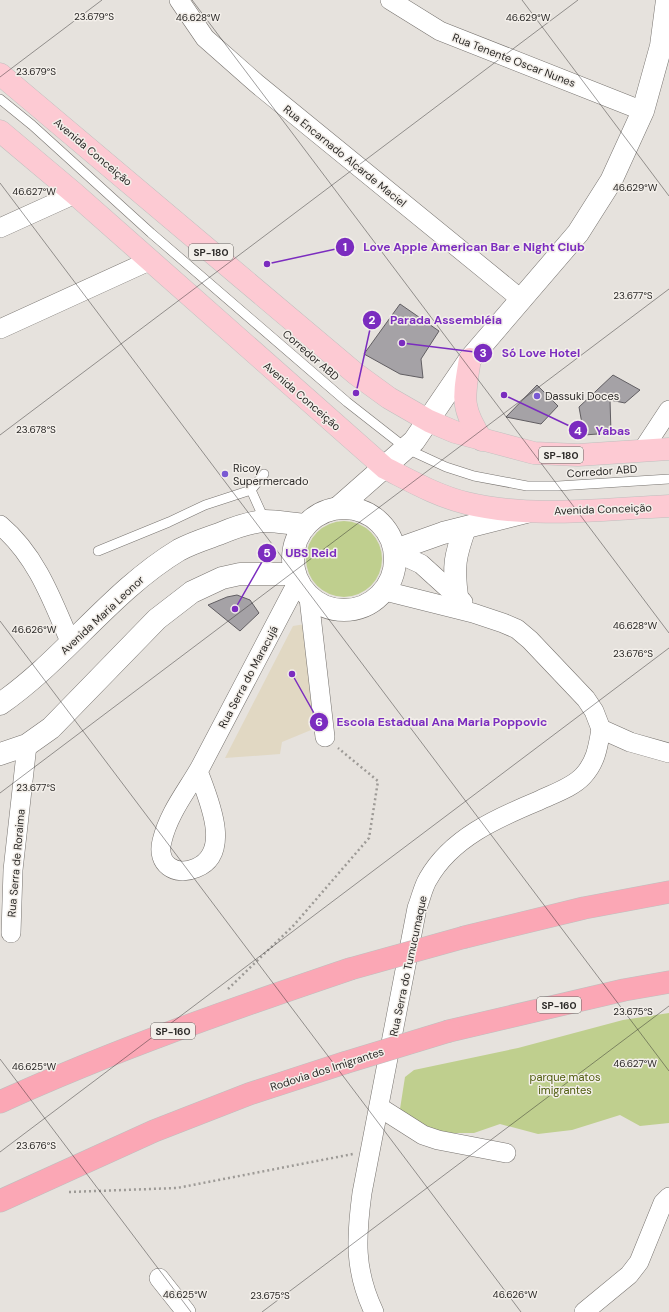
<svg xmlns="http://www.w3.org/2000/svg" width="669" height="1312" font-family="'DM Sans',sans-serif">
<rect width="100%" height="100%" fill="#e6e2dd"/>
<polygon fill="#e1d8c3" points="305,624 328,723 282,742 280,754 225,758 293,626"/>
<g fill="#bfcf8e">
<circle cx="344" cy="559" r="38"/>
<polygon points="669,1013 669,1123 640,1126 620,1115 572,1130 538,1134 500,1124 474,1133 451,1133 419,1128 400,1109 405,1077 414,1070 518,1048 623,1020"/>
</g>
<g fill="#a5a2a6" stroke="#615e62">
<polygon points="400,304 439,331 421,359 423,378 400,374 364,354"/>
<polygon points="613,375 640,390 625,403 610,400 611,433 584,435 579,407"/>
<polygon points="537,385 558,406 541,424 506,417"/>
<polygon points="237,595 250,600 259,613 240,631 208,605 227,597"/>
</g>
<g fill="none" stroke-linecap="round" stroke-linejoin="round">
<g stroke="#77736f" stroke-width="10">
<g id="service">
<polyline points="0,99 32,125 151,233 347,402 407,449 446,467 474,476 527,486 558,486 669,479"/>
<polyline points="251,490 265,521"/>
<polyline points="98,551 169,522 205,505 251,490 264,474"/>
</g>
</g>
<g stroke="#77736f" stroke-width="20">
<g id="minor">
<polyline points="179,0 205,38 256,83 522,300"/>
<polyline points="390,0 440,31 643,111"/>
<polyline points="0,228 75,194"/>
<polyline points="0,329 149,261"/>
<polyline points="642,451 669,410"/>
<path d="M 0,525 C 37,556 53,602 71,644"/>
<polyline points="395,552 421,564 463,602"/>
<polyline points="385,591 473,613 503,623 517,629 530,640 586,699 594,711 601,729 630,742 669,753"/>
<polyline points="309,598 325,737"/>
<path d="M 198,771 C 208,798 233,853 196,868 C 175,877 156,864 162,841 C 169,812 187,791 201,766 C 233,705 265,644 297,583"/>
<polyline points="11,933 13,870 27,745"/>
<polyline points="379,1107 423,1135 438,1140 506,1153"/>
<polyline points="159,1278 186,1312"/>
<path d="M 374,1312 C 354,1270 356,1238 362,1193 L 417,908 C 421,898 423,887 428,879 C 451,838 497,818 538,801 C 552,794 572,788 583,776 C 596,762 598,747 601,729"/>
<polyline points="584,1312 629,1275 639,1262 663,1203 669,1197"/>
</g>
</g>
<g stroke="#77736f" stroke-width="23">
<g id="tertiary">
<polyline points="339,507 414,441 470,359 578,233 611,181 643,111 661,46 667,0"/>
<circle cx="344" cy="559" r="51"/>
<polyline points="395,550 443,533 526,512"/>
<path d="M 457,596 C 453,566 455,556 465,528"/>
<path d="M 0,704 C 65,659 111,591 179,550 C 192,543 205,539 219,534 C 233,528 250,522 265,521 C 278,521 292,524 305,525"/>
<polyline points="0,754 27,745 51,728 157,619 192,592 222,578 240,574 294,574"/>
</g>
</g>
<g stroke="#bfbfbe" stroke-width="23">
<g id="primary">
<polyline points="0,74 356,374 389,398 429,421 455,432 534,453 578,455 669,449"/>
<path d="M 0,131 L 75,194 L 385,468 C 411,481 437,496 466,503 C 532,519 602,509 669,506"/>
<path d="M 470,359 C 464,397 460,407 482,440"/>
</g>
</g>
<g stroke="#bfbfbe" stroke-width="23">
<g id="motorway">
<polyline points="465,937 584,908 669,892"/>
<polyline points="449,1031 624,990 669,982"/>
<path d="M 0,1102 C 114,1050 232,1009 350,969"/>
<polyline points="0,1201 154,1131 249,1094 344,1063"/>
</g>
</g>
<g stroke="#9d9a96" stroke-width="2.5" stroke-dasharray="2 3" stroke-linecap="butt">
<polyline points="228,989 294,925 369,838 378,781 338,748"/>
<polyline points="69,1192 177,1188 353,1154"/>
</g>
<use href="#service" stroke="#fff" stroke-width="9"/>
<use href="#minor" stroke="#fff" stroke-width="19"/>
<use href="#tertiary" stroke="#fff" stroke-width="22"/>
<use href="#primary" stroke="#fdcad3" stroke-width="22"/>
<use href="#motorway" stroke="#fba7b5" stroke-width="22"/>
<g stroke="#bfbfbe" stroke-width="23" stroke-linecap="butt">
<g id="motorway-bridge">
<polyline points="350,969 465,937"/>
<polyline points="344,1063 449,1031"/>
</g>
</g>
<use href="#motorway-bridge" stroke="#fba7b5" stroke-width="22"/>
</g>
<path fill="none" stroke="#2b2927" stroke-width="1" stroke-opacity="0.45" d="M 192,0 L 669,633M 522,0 L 669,196M 0,77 L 102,0M 0,183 L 669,1071M 0,435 L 578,0M 0,621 L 521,1312M 0,793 L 669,289M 0,1059 L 191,1312M 0,1152 L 669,648M 262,1312 L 669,1006"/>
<g fill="#7959d3" stroke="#f3efea" stroke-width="1.5">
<circle cx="537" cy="396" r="4"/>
<circle cx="225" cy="474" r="4"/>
</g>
<g text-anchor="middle" stroke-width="3" stroke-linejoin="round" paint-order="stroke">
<g fill="#f3efea" stroke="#676462" stroke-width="1">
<rect x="189" y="244" width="44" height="16" rx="3"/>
<rect x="539" y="447" width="44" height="16" rx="3"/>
<rect x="537" y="997" width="44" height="16" rx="3"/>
<rect x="151" y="1023" width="44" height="16" rx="3"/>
</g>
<g font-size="10" font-weight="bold" fill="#2b2927">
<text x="211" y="256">SP-180</text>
<text x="561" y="459">SP-180</text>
<text x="559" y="1009">SP-160</text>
<text x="173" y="1035">SP-160</text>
</g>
<g font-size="11" fill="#2b2927" stroke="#f3efea">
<text transform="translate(514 60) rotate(21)" y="4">Rua Tenente Oscar Nunes</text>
<text transform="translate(93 152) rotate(40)" y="4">Avenida Conceição</text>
<text transform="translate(345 156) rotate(39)" y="4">Rua Encarnado Alcarde Maciel</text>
<text transform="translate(311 355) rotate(41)" y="4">Corredor ABD</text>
<text transform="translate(302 396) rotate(41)" y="4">Avenida Conceição</text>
<text transform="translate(602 471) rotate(-4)" y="4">Corredor ABD</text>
<text transform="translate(603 509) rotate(-2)" y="4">Avenida Conceição</text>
<text transform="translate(102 615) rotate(-43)" y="4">Avenida Maria Leonor</text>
<text transform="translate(248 677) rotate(-62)" y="4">Rua Serra do Maracujá</text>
<text transform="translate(16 863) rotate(-85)" y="4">Rua Serra de Roraima</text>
<text transform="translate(408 966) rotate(-78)" y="4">Rua Serra do Tumucumaque</text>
<text transform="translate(327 1069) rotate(-18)" y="4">Rodovia dos Imigrantes</text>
</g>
<g font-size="11" fill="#2b2927" stroke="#f3efea" text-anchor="start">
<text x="545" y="400">Dassuki Doces</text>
<text x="233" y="472">Ricoy<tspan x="233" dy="13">Supermercado</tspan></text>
</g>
<g font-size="11" fill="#4f5c0e" stroke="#f3efea">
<text x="565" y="1081">parque matos<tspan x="565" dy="13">imigrantes</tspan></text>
</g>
</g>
<g font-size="10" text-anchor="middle" fill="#2b2927" stroke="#f3efea" stroke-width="3" stroke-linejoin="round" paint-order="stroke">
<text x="94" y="20">23.679°S</text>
<text x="198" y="21">46.628°W</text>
<text x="528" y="21">46.629°W</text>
<text x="36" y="75">23.679°S</text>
<text x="635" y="191">46.629°W</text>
<text x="34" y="195">46.627°W</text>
<text x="633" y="299">23.677°S</text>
<text x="36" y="433">23.678°S</text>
<text x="635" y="629">46.628°W</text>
<text x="34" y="633">46.626°W</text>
<text x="633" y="657">23.676°S</text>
<text x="36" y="791">23.677°S</text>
<text x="633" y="1015">23.675°S</text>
<text x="635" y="1067">46.627°W</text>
<text x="34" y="1070">46.625°W</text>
<text x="36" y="1149">23.676°S</text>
<text x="185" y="1298">46.625°W</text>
<text x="515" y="1298">46.626°W</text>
<text x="270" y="1299">23.675°S</text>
</g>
<path fill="none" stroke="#7b2cbf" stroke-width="1.5" d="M267 264L345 247M356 393L372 320M402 343L483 353M504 395L578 430M235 609L267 553M292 674L319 722"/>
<g fill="#7b2cbf" stroke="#f3efea" stroke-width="1.5">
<circle cx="267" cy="264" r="4"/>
<circle cx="356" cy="393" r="4"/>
<circle cx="402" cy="343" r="4"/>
<circle cx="504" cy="395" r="4"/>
<circle cx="235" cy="609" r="4"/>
<circle cx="292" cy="674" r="4"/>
<circle cx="345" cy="247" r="10"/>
<circle cx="372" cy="320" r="10"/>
<circle cx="483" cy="353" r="10"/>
<circle cx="578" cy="430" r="10"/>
<circle cx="267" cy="553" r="10"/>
<circle cx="319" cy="722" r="10"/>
</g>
<g font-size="12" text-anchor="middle" font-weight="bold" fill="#fff">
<text x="345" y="251">1</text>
<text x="372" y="324">2</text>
<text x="483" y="357">3</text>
<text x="578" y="435">4</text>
<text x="267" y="557">5</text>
<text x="319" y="726">6</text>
</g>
<g font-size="12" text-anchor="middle" font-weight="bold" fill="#7b2cbf" stroke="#f3efea" stroke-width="3" stroke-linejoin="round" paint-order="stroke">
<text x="474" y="251">Love Apple American Bar e Night Club</text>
<text x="446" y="324">Parada Assembléia</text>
<text x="541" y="357">Só Love Hotel</text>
<text x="613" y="435">Yabas</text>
<text x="311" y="557">UBS Reid</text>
<text x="442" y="726">Escola Estadual Ana Maria Poppovic</text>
</g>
</svg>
